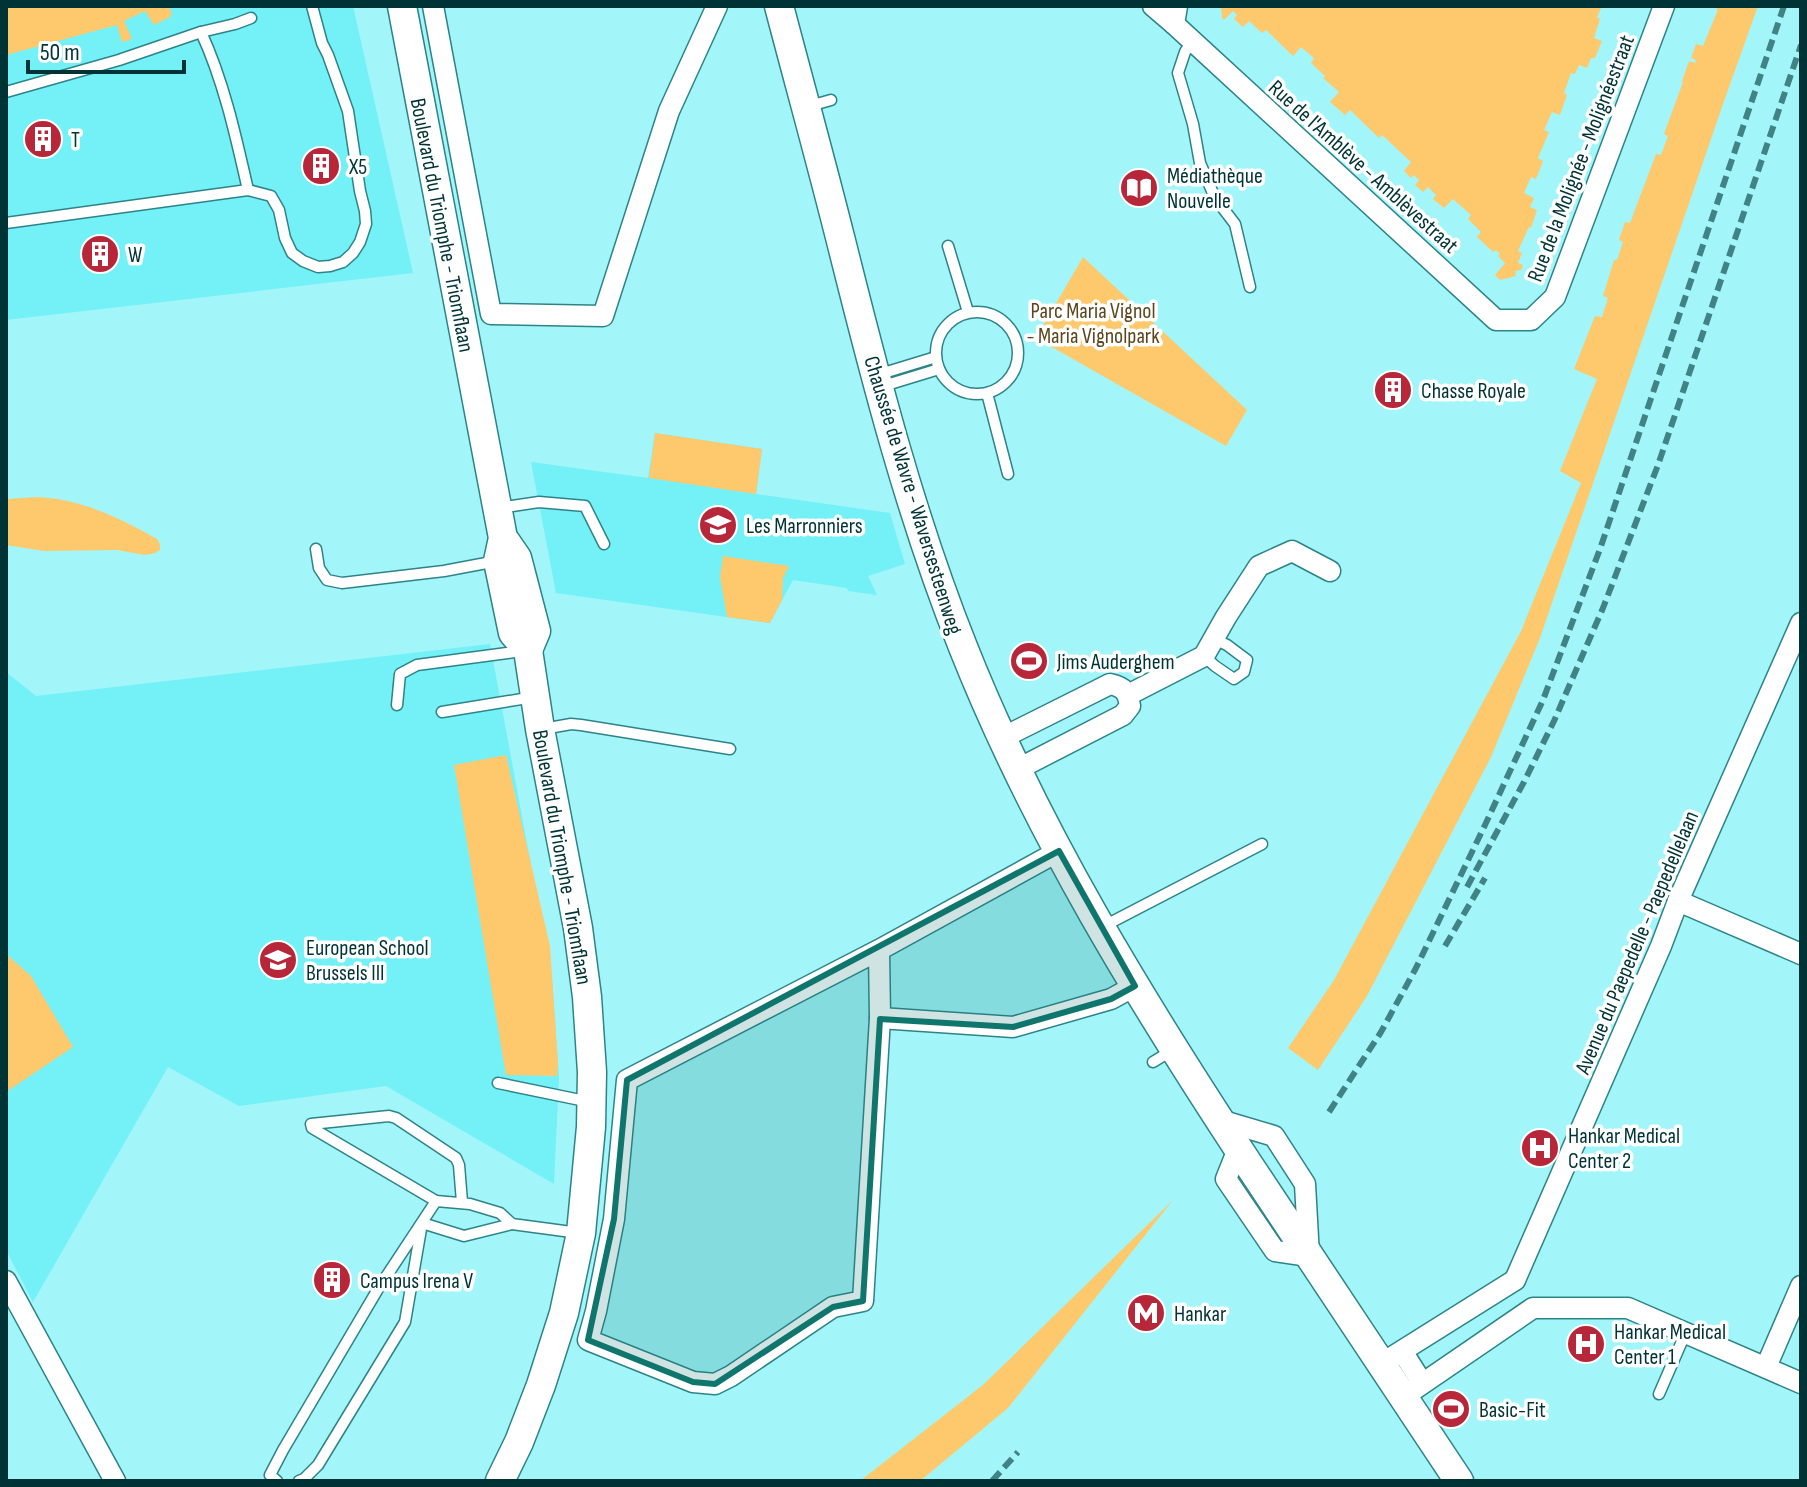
<svg xmlns="http://www.w3.org/2000/svg" width="1807" height="1487" font-family="'Sofia Sans Condensed',sans-serif">
<rect width="100%" height="100%" fill="#a2f6fa"/>
<g fill="#74f0f7">
<polygon points="6,6 353,6 413,273 6,320"/>
<polygon points="655,433 762,449 756,494 890,513 905,564 868,576 877,595 848,591 847,588 793,580 770,623 556,593 531,462 648,478"/>
<polygon points="490,644 552,978 559,1077 554,1184 386,1086 239,1106 168,1067 33,1302 6,1250 6,672 36,696"/>
</g>
<g fill="#fec96c">
<polygon points="6,6 148,7 168,6 172,13 170,17 154,25 145,11 124,21 132,39 122,42 117,25 6,55"/>
<polygon points="1221,6 1602,6 1597,17 1600,19 1594,38 1602,41 1595,58 1591,58 1587,68 1579,65 1575,74 1571,73 1564,93 1567,95 1560,115 1552,112 1544,130 1549,132 1538,158 1543,161 1536,179 1531,177 1524,193 1534,198 1530,207 1537,210 1531,228 1529,227 1518,251 1522,253 1518,263 1523,265 1521,270 1515,271 1516,276 1500,280 1495,275 1505,263 1498,256 1500,254 1496,250 1493,252 1477,237 1481,232 1468,219 1471,215 1453,199 1444,208 1433,199 1436,195 1428,187 1423,192 1415,185 1419,180 1414,175 1411,178 1404,171 1411,162 1382,135 1379,138 1350,110 1345,115 1330,102 1339,92 1323,78 1325,76 1311,63 1314,58 1301,47 1293,56 1266,30 1262,33 1249,21 1243,27 1234,19 1237,15 1233,11 1224,20 1222,18"/>
<polygon points="1717,6 1758,6 1723,104 1540,638 1491,757 1367,996 1318,1070 1288,1048 1334,980 1521,631 1581,483 1560,471 1597,379 1574,369 1595,316 1602,317 1608,298 1603,296 1614,260 1617,260 1623,242 1619,240 1625,222 1630,223 1656,154 1661,155 1668,136 1664,134 1683,82 1682,81 1689,61 1695,63 1696,60 1691,58 1696,44 1703,46 1717,12"/>
<polygon points="1083,257 1247,410 1226,446 1036,338"/>
<polygon points="655,433 762,449 756,494 649,478"/>
<path d="M 36,497 C 79,498 120,518 157,539 L 160,544 L 160,550 L 155,553 L 145,555 L 117,550 L 44,551 L 6,545 L 6,499 Z"/>
<polygon points="723,556 789,566 783,578 782,600 770,623 727,617 720,577"/>
<polygon points="506,755 550,946 558,1063 557,1076 506,1075 454,765"/>
<polygon points="6,954 31,976 73,1047 6,1092"/>
<polygon points="1173,1200 1008,1408 920,1481 860,1481 984,1384"/>
</g>
<g fill="none" stroke-linecap="round" stroke-linejoin="round">
<g stroke="#2d8488" stroke-width="13">
<g id="lane">
<path d="M 201,32 C 224,82 236,137 248,190"/>
<polyline points="1192,41 1185,52 1178,73 1193,124 1200,163 1215,198 1235,224 1250,287"/>
<polyline points="6,92 119,60 201,32 235,24 251,18"/>
<polyline points="806,107 831,100"/>
<polyline points="6,223 248,190 271,196 279,210 285,238 292,253 303,261 318,267 330,266 343,262 353,253 360,242 366,224 365,211 360,191 348,111 328,55 322,43 312,6"/>
<polyline points="948,246 968,312"/>
<circle cx="977" cy="353" r="41"/>
<polyline points="877,375 936,357"/>
<polyline points="880,387 939,369"/>
<polyline points="987,393 1008,474"/>
<polyline points="499,508 539,502 585,506 604,544"/>
<polyline points="316,549 319,568 327,580 342,583 444,571 497,561"/>
<polyline points="1204,656 1215,666 1234,679 1244,672 1247,660 1227,645 1214,639"/>
<polyline points="397,705 400,674 417,665 522,651"/>
<polyline points="442,712 534,697"/>
<polyline points="543,729 571,724 581,725 730,749"/>
<polyline points="1104,926 1262,844"/>
<polyline points="1153,1062 1171,1051"/>
<polyline points="498,1083 590,1102"/>
<polyline points="462,1202 459,1165 456,1158 396,1118 389,1116 311,1124 312,1128 436,1201 470,1204 500,1213 512,1224 579,1233"/>
<polyline points="422,1223 464,1236 512,1224"/>
<polyline points="1659,1394 1686,1332"/>
<polyline points="277,1481 270,1475 283,1450 378,1289 436,1201"/>
<polyline points="299,1481 304,1479 318,1465 405,1322 421,1229"/>
</g>
</g>
<g stroke="#2d8488" stroke-width="23">
<g id="street">
<polyline points="433,6 491,314 603,316 669,111 717,6"/>
<polyline points="1153,6 1174,24 1177,6"/>
<polyline points="1174,24 1496,320 1531,320 1555,297 1664,6"/>
<polyline points="1128,695 1204,656 1226,617 1259,566 1292,551 1330,571"/>
<path d="M 1002,738 L 1110,684 C 1124,687 1128,692 1130,706 L 1123,715 L 1018,769"/>
<polyline points="1678,901 1801,954"/>
<polyline points="879,950 880,1018 863,1301 833,1307 731,1376 715,1384 693,1382 588,1340 596,1311 614,1219 627,1080 879,950 1059,851"/>
<polyline points="880,1018 1013,1027 1111,999 1135,986"/>
<polyline points="1220,1120 1274,1136 1305,1184 1309,1256 1275,1251 1226,1179 1238,1149"/>
<polyline points="1515,1280 1661,946 1678,901 1801,623"/>
<polyline points="6,1281 115,1481"/>
<polyline points="1407,1359 1419,1378"/>
<polyline points="1381,1364 1515,1280"/>
<polyline points="1766,1367 1801,1286"/>
<polyline points="1403,1397 1533,1308 1628,1308 1801,1383"/>
</g>
</g>
<g stroke="#2d8488" stroke-width="31">
<g id="secondary">
<polyline points="402,6 503,538 498,561 513,633 528,650 540,729 578,928 587,997 592,1072 591,1127 581,1233 564,1313 541,1385 519,1442 500,1481"/>
<path d="M 779,6 C 800,86 822,165 842,245 C 876,381 911,517 963,647 C 1036,831 1141,1001 1249,1165 C 1319,1271 1389,1375 1459,1481"/>
<polyline points="506,542 517,558 536,631 528,650"/>
</g>
</g>
<use href="#lane" stroke="#fff" stroke-width="10"/>
<use href="#street" stroke="#fff" stroke-width="20"/>
<use href="#secondary" stroke="#fff" stroke-width="28"/>
<g stroke="#418285" stroke-width="6" stroke-dasharray="12 6" stroke-linecap="butt">
<polyline points="1467,887 1524,782 1554,721 1603,608 1658,465 1801,45"/>
<polyline points="1445,946 1485,878"/>
<polyline points="1329,1112 1381,1032 1416,968 1485,825 1543,700 1600,549 1784,6"/>
<polyline points="992,1481 1018,1452"/>
</g>
</g>
<path fill="#0f766e" fill-opacity="0.2" stroke="#0f766e" stroke-width="6" stroke-linejoin="round" d="M 1059,851 L 1135,986 L 1111,999 L 1013,1027 L 880,1019 L 863,1301 L 833,1307 L 715,1384 L 693,1382 L 588,1340 L 614,1219 L 627,1080 Z"/>
<defs>
<g id="building-disc" transform="scale(2)"><circle r="9.5" fill="#b72639" stroke="#fff"/><path d="M-4-6H4V6H1V3H-1V6H-4ZM-2.5-4.3h1.7v1.8h-1.7ZM.8-4.3h1.7v1.8H.8ZM-2.5-1h1.7V.8h-1.7ZM.8-1h1.7V.8H.8Z" fill="#fff"/></g>
<g id="library-disc" transform="scale(2)"><circle r="9.5" fill="#b72639" stroke="#fff"/><path d="M-6-4Q-3-5.5-.7-3.5V5Q-3 3-6 4ZM6-4Q3-5.5 .7-3.5V5Q3 3 6 4Z" fill="#fff"/></g>
<g id="school-disc" transform="scale(2)"><circle r="9.5" fill="#b72639" stroke="#fff"/><path d="M0-5L7-2L0 1L-7-2ZM-4 1L0 2.5L4 1V4Q0 6-4 4Z" fill="#fff"/></g>
<g id="stadium-disc" transform="scale(2)"><circle r="9.5" fill="#b72639" stroke="#fff"/><path d="M0-5a6.5 5 0 1 0 0 10a6.5 5 0 1 0 0-10ZM-3.5-1.8h7v3.6h-7Z" fill="#fff"/></g>
<g id="hospital-disc" transform="scale(2)"><circle r="9.5" fill="#b72639" stroke="#fff"/><path d="M-5-5h3v3.5h4V-5h3V5h-3V1.5h-4V5h-3Z" fill="#fff"/></g>
<g id="metro-disc" transform="scale(2)"><circle r="9.5" fill="#b72639" stroke="#fff"/><path d="M-5.5 5V-5H-3L0 0L3-5H5.5V5H3V-.5L0 4L-3-.5V5Z" fill="#fff"/></g>
</defs>
<g fill-rule="evenodd">
<use href="#building-disc" x="43" y="139"/>
<use href="#building-disc" x="321" y="166"/>
<use href="#library-disc" x="1139" y="188"/>
<use href="#building-disc" x="100" y="254"/>
<use href="#building-disc" x="1393" y="390"/>
<use href="#school-disc" x="718" y="525"/>
<use href="#stadium-disc" x="1029" y="661"/>
<use href="#school-disc" x="278" y="960"/>
<use href="#hospital-disc" x="1540" y="1148"/>
<use href="#building-disc" x="332" y="1280"/>
<use href="#metro-disc" x="1146" y="1313"/>
<use href="#hospital-disc" x="1586" y="1344"/>
<use href="#stadium-disc" x="1451" y="1409"/>
</g>
<g text-anchor="middle" stroke-width="7" stroke-linejoin="round" paint-order="stroke">
<g font-size="22" fill="#003336" stroke="#fff" text-anchor="start">
<text x="71" y="147">T</text>
<text x="349" y="174">X5</text>
<text x="1167" y="183">Médiathèque<tspan x="1167" dy="25">Nouvelle</tspan></text>
<text x="128" y="262">W</text>
<text x="1421" y="398">Chasse Royale</text>
<text x="746" y="533">Les Marronniers</text>
<text x="1057" y="669">Jims Auderghem</text>
<text x="306" y="955">European School<tspan x="306" dy="25">Brussels III</tspan></text>
<text x="1568" y="1143">Hankar Medical<tspan x="1568" dy="25">Center 2</tspan></text>
<text x="360" y="1288">Campus Irena V</text>
<text x="1174" y="1321">Hankar</text>
<text x="1614" y="1339">Hankar Medical<tspan x="1614" dy="25">Center 1</tspan></text>
<text x="1479" y="1417">Basic-Fit</text>
</g>
<g font-size="22" fill="#003336" stroke="#fff">
<text transform="translate(1580 158) rotate(-69)" y="8">Rue de la Molignée - Molignéestraat</text>
<text transform="translate(1364 166) rotate(42)" y="8">Rue de l'Amblève - Amblèvestraat</text>
<text transform="translate(443 225) rotate(79)" y="8">Boulevard du Triomphe - Triomflaan</text>
<text transform="translate(914 495) rotate(73)" y="8">Chaussée de Wavre - Waversesteenweg</text>
<text transform="translate(563 857) rotate(80)" y="8">Boulevard du Triomphe - Triomflaan</text>
<text transform="translate(1636 942) rotate(-67)" y="8">Avenue du Paepedelle - Paepedellelaan</text>
</g>
<g font-size="22" fill="#5d461d" stroke="#fff">
<text x="1093" y="318">Parc Maria Vignol<tspan x="1093" dy="25">- Maria Vignolpark</tspan></text>
</g>
</g>
<rect width="1807" height="1487" fill="none" stroke="#003336" stroke-width="16"/>
<path d="M28 60v12h156v-12" fill="none" stroke="#003336" stroke-width="4"/>
<text x="40" y="60" font-size="24" fill="#003336" stroke="#ffffff" stroke-width="6" paint-order="stroke">50 m</text>
</svg>
